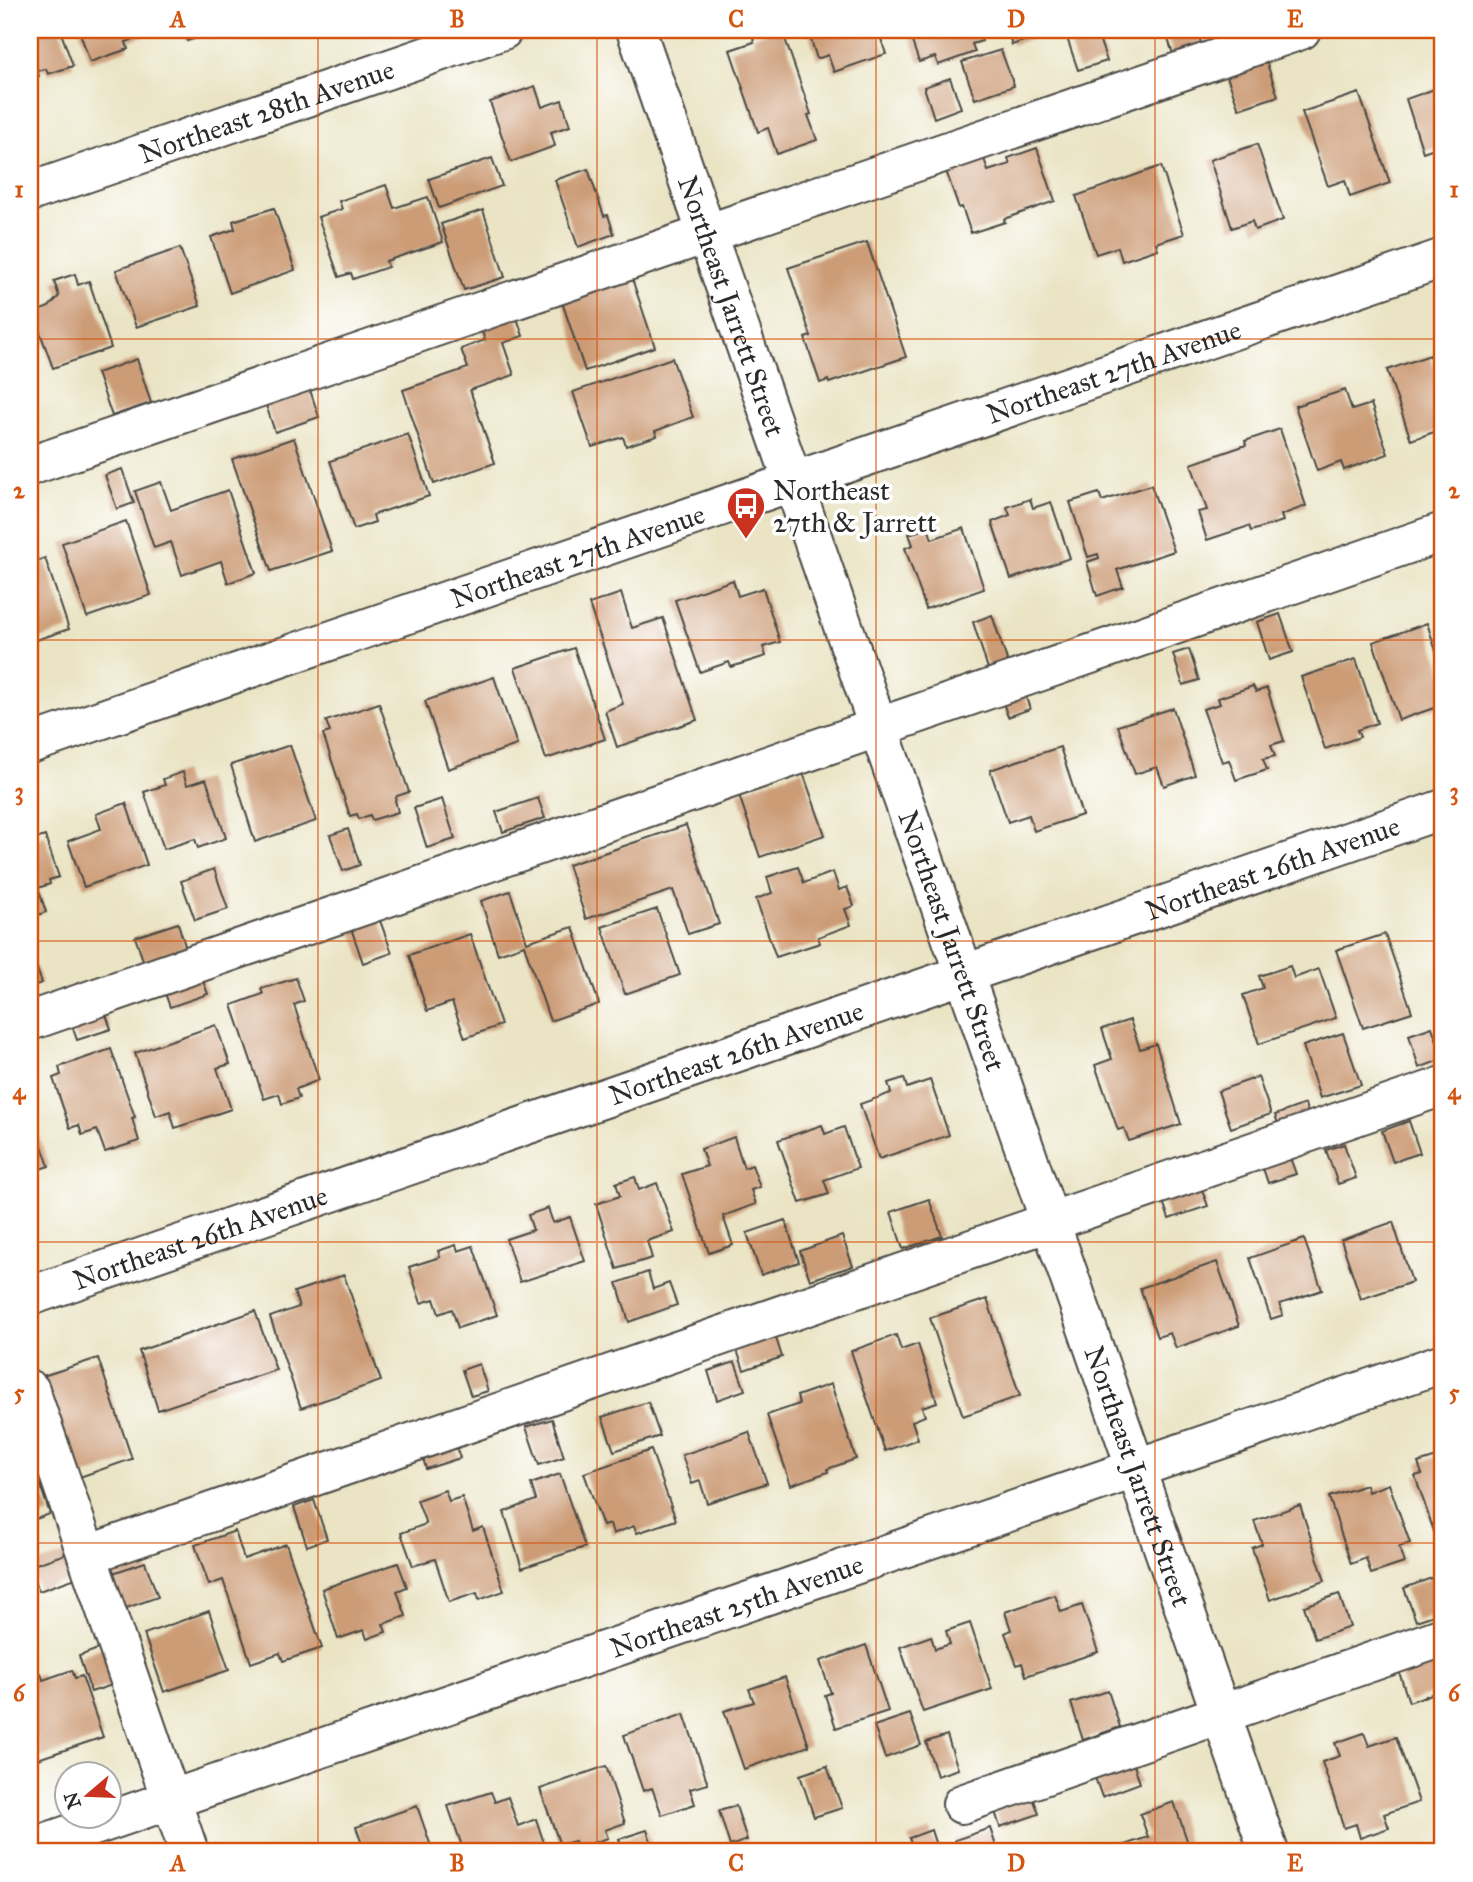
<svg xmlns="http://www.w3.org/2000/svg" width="1473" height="1882" font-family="'IM FELL Great Primer',serif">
<rect width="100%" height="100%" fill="#fff"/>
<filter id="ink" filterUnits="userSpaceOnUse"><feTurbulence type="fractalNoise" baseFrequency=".0143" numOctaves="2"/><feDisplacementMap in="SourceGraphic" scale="14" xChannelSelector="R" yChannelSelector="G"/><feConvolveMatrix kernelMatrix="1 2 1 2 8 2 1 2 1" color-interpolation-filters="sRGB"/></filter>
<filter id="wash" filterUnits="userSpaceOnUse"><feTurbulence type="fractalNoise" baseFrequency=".00686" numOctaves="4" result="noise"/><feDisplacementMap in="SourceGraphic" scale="28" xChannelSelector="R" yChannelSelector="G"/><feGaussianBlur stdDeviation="1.57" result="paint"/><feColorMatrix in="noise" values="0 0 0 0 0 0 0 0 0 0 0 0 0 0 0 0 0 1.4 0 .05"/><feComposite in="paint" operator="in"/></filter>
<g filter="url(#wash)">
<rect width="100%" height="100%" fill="#eae4c5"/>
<g id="blocks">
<g fill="#cc9c77">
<polygon points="30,30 60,30 73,66 48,74 46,69 37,71 39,76 30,79"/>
<polygon points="79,30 144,30 146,35 126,42 128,49 90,62"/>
<polygon points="183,30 212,30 213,33 187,41"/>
<polygon points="772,30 782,30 811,114 808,115 817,140 777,154 768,128 758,132 730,50 754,42 753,37"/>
<polygon points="808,30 878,30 886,54 834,72 828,55 817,59"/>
<polygon points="908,30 978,30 982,41 972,44 975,52 938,65 935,57 919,62"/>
<polygon points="1007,30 1055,30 1012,45"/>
<polygon points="1071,30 1096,30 1107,61 1078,70 1065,32"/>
<polygon points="1165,30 1197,30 1202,47 1174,57"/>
<polygon points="1001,50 1014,86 975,99 962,62"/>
<polygon points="1265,58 1278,96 1239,109 1225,71"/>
<polygon points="950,78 961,108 934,118 924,87"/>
<polygon points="535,86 542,107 562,100 570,126 551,132 555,146 511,162 490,102"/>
<polygon points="1443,86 1443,145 1423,152 1406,99"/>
<polygon points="1359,93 1390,183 1350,197 1345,180 1328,186 1302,112"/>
<polygon points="1257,144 1283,220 1255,230 1252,221 1232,228 1210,160"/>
<polygon points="1037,148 1055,201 1004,219 1005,222 971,233 962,207 959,208 944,165 982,152 988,171 1010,164 1008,158"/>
<polygon points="492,158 502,186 439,208 429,179"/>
<polygon points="1161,166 1184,234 1156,243 1158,249 1122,261 1118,247 1096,254 1076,196"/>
<polygon points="588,169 604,216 608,215 614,234 578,247 555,180"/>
<polygon points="386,185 394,208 428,197 443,242 386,261 388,267 353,279 351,273 339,277 318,217 342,209 339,201"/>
<polygon points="274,208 295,270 230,293 211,237 235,229 233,221"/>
<polygon points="483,210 505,277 464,290 441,224"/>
<polygon points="867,242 906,357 829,383 828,380 820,383 805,338 811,336 788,268"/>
<polygon points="180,248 200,306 136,327 116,270"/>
<polygon points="629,270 655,347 585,371 559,293"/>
<polygon points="75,274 78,285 89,281 111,348 53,368 33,313 49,307 59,296 54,281"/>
<polygon points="514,309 523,336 503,343 514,375 470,390 495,463 434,484 403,390 468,368 461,349 485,340 478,321"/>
<polygon points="1430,355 1443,394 1443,429 1411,440 1387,370"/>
<polygon points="672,358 693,417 655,431 657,436 626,446 623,437 592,447 573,392"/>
<polygon points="137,359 151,403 112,416 97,373"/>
<polygon points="307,381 319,417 275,432 263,396"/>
<polygon points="1345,390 1352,410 1371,404 1388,454 1344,470 1341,462 1317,471 1295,406"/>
<polygon points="1280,429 1306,506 1281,515 1283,521 1251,531 1249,526 1207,540 1198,512 1207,510 1191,464 1246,445 1245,441"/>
<polygon points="408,434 429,496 373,515 375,522 354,529 330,461"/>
<polygon points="294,438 332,551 271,571 232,459"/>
<polygon points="122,469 134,503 117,509 105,475"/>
<polygon points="161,482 171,510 228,490 256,573 228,583 221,561 182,575 171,542 154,548 135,491"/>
<polygon points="1151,485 1174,551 1117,570 1123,587 1097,596 1087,562 1099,558 1098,554 1088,557 1070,502 1099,493 1102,501"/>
<polygon points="1030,499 1033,508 1051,502 1070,558 1011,579 992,522 1010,515 1007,507"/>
<polygon points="126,521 151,595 87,617 62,543"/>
<polygon points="928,528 932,539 964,528 984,589 926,609 905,548 913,545 909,534"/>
<polygon points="45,558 69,629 30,642 30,564"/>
<polygon points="733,580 738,596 763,588 780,642 763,647 766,656 731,667 729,662 700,672 675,600"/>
<polygon points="621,593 632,628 663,618 697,720 617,747 605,711 623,704 589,604"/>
<polygon points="1280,614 1293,652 1269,660 1257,622"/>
<polygon points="992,615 1011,672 991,678 973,622"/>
<polygon points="1427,623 1443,673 1443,705 1399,720 1373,642"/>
<polygon points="574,648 605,739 546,759 515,668"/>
<polygon points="1189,649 1199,680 1183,685 1173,654"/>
<polygon points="1356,659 1377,723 1357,730 1360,737 1325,749 1301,677"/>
<polygon points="494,677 517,745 448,769 425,701"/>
<polygon points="1253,686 1256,692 1267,688 1284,741 1271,745 1275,756 1263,759 1267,770 1236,780 1229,760 1222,762 1203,709 1220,704 1218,698"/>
<polygon points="1023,689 1030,709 1008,717 1001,697"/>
<polygon points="379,703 409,792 397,796 395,800 398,812 372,820 370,815 359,819 357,814 350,816 323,734 330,732 326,721"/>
<polygon points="1173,708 1195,775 1164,786 1157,767 1135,774 1118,726"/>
<polygon points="290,745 316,821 255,842 231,765"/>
<polygon points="1060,747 1082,815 1034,831 1029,815 1008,822 990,770"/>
<polygon points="802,770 825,835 760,857 738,792"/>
<polygon points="183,772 187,785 206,779 226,838 198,848 195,839 164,849 144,792 165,785 163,779"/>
<polygon points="538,798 545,818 503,832 496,812"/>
<polygon points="442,799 455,839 427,848 414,808"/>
<polygon points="126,803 147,865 84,887 68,841 101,829 96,814"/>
<polygon points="686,825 719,924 688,934 673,890 586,919 568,865"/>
<polygon points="348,829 360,865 343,871 330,835"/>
<polygon points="45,836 59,877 49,880 50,884 38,888 46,912 30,918 30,841"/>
<polygon points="798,867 804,883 833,872 839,890 847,887 854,906 845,909 851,925 818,937 820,943 776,957 756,899 772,893 767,877"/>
<polygon points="214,869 228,909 195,920 181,881"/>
<polygon points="510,891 527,942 573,927 599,1004 550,1021 524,945 498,954 481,901"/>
<polygon points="657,909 680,975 625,994 602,927"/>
<polygon points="379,918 392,953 363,963 351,928"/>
<polygon points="178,923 186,949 144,963 135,937"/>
<polygon points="470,934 501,1025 465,1038 452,1002 427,1011 409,955"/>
<polygon points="1385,934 1412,1012 1363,1028 1336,950"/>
<polygon points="30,950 42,983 30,987"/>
<polygon points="1290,966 1294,978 1319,969 1336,1018 1259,1044 1243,995 1263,988 1259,976"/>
<polygon points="200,973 208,994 170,1007 162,985"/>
<polygon points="296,978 304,1001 294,1005 319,1080 296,1089 299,1098 282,1104 279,1094 264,1099 232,1005 263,994 261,989"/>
<polygon points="103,1006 111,1029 77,1040 69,1017"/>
<polygon points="1130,1020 1140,1049 1156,1044 1181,1124 1129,1141 1124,1128 1118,1130 1095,1065 1112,1059 1102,1029"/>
<polygon points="216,1025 230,1064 217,1068 231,1109 175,1128 170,1111 156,1116 135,1053"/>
<polygon points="1432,1027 1443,1059 1419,1068 1409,1035"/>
<polygon points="1343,1033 1361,1085 1320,1098 1303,1046"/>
<polygon points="111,1049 135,1117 132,1118 139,1141 105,1152 97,1130 82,1135 79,1125 70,1128 53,1078 61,1075 59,1067"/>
<polygon points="1258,1077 1271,1114 1231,1128 1218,1091"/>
<polygon points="904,1078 907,1088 930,1080 949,1135 879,1159 860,1104 891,1093 888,1083"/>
<polygon points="1305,1104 1310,1122 1281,1132 1275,1115"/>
<polygon points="30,1112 49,1166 30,1172"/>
<polygon points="1409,1121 1420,1153 1393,1162 1382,1131"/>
<polygon points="822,1125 825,1134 844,1127 858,1168 824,1180 829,1194 800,1203 778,1140"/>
<polygon points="734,1137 744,1168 752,1165 760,1187 751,1190 756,1204 723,1216 733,1245 709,1253 682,1174 707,1166 701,1149"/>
<polygon points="1344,1144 1356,1178 1338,1184 1326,1150"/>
<polygon points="1289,1155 1296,1174 1268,1183 1262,1165"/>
<polygon points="635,1177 639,1190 657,1183 674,1232 647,1241 652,1258 617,1269 596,1204 620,1196 616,1183"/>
<polygon points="1199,1182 1208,1206 1169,1219 1161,1195"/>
<polygon points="929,1199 942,1236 903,1249 891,1212"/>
<polygon points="548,1208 553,1223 570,1217 585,1261 520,1282 506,1239 533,1230 528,1215"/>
<polygon points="785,1220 799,1262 761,1275 747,1233"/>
<polygon points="1393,1222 1412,1282 1361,1299 1341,1240"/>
<polygon points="842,1236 853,1266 810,1280 800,1251"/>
<polygon points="1304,1239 1322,1290 1280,1304 1283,1315 1271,1319 1250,1258"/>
<polygon points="456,1245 458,1251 473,1246 497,1315 458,1328 452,1309 439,1314 434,1299 421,1303 409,1267 440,1257 438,1251"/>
<polygon points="1217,1262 1239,1326 1176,1348 1170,1333 1157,1337 1140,1288"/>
<polygon points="648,1272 653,1289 669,1283 677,1305 629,1322 617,1283"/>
<polygon points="344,1275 381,1381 301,1408 270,1317 299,1307 294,1292"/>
<polygon points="987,1299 1020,1396 963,1416 930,1318"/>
<polygon points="255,1311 276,1370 158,1410 139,1351"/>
<polygon points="772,1325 782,1357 744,1370 733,1339"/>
<polygon points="896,1335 901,1350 918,1344 937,1402 922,1407 925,1416 912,1421 918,1439 885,1451 851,1351"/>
<polygon points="98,1358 132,1459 74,1479 40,1377"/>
<polygon points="735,1362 745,1390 717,1400 708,1371"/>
<polygon points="479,1364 488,1391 471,1396 462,1370"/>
<polygon points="831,1384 856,1459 827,1469 828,1472 791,1485 767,1415 799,1404 797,1396"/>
<polygon points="648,1402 660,1436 614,1451 602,1417"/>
<polygon points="552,1419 564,1457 539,1465 526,1427"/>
<polygon points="749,1432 767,1483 707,1503 700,1481 692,1484 682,1455"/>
<polygon points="454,1439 460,1458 426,1469 421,1450"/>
<polygon points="651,1450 676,1520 637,1533 634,1526 613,1534 610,1524 603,1526 584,1473"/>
<polygon points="1443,1455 1443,1544 1439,1546 1415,1476 1422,1474 1418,1463"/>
<polygon points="560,1474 585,1547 522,1568 504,1512 536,1500 531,1484"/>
<polygon points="1389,1484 1410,1543 1399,1547 1404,1563 1371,1574 1366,1558 1351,1564 1329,1497 1366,1485 1368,1492"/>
<polygon points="40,1485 50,1514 30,1521 30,1488"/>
<polygon points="445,1490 449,1501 462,1497 473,1531 483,1527 504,1591 479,1600 477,1593 449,1602 435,1559 413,1566 401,1533 426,1524 417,1500"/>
<polygon points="314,1500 327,1539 307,1546 294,1507"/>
<polygon points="1300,1505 1325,1581 1270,1600 1252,1548 1262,1544 1254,1521"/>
<polygon points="235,1531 244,1559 286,1544 322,1648 283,1661 280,1653 251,1663 223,1580 209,1585 195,1545"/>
<polygon points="71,1552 79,1577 39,1591 30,1566"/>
<polygon points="145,1562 158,1597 118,1611 107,1575"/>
<polygon points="398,1563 407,1587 397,1591 406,1616 383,1624 386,1632 367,1639 364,1630 338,1639 322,1589"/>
<polygon points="1437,1576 1443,1594 1443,1612 1416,1621 1404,1588"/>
<polygon points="1339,1594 1350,1627 1315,1639 1304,1606"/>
<polygon points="1055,1595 1061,1612 1082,1605 1098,1652 1026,1676 1022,1663 1017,1665 1005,1633 1011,1630 1005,1612"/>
<polygon points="209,1611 229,1670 164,1692 144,1634"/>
<polygon points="970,1623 992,1689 923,1712 900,1647 931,1636 935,1649 950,1644 946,1631"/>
<polygon points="866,1645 888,1711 836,1728 825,1695 831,1693 820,1661"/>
<polygon points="106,1646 118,1683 91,1692 79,1656"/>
<polygon points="1443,1650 1443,1690 1409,1702 1397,1666"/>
<polygon points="72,1670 75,1678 82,1676 103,1737 35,1760 30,1745 30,1677 41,1673 43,1680"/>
<polygon points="785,1677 809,1746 744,1769 724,1711 754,1702 749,1689"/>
<polygon points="1108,1691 1120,1727 1083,1740 1071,1703"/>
<polygon points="684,1714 708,1784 690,1789 695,1804 662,1815 652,1788 643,1791 624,1735"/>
<polygon points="910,1714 921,1745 885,1758 874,1726"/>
<polygon points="1364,1733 1369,1746 1396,1737 1419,1802 1384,1814 1389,1828 1360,1838 1356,1824 1344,1828 1322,1762 1340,1756 1335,1743"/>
<polygon points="947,1735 958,1769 937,1776 926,1742"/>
<polygon points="1131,1756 1140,1783 1102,1797 1092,1769"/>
<polygon points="606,1766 625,1823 605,1830 608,1838 578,1848 575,1841 560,1845 540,1789"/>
<polygon points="827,1766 842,1808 814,1817 800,1775"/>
<polygon points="491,1792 495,1802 508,1797 518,1826 536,1819 547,1852 464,1852 448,1806"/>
<polygon points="1031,1792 1039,1814 1000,1827 993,1805"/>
<polygon points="1174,1802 1191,1852 1120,1852 1118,1847 1148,1837 1140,1814"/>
<polygon points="417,1806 433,1852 358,1852 356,1846 362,1844 356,1827"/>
<polygon points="736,1806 747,1840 730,1846 719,1811"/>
<polygon points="990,1828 998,1852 959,1852 955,1840"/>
<polygon points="647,1830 655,1852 624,1852 619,1839"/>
<polygon points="931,1830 938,1852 914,1852 909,1838"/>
</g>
</g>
</g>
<g filter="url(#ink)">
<use href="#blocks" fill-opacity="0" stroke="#484742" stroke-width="2"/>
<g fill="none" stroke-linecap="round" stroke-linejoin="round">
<g stroke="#484742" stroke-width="42">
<g id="minor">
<path id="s1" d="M 636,30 L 1269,1852"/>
<path id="s2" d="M 30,192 L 503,30"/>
<polyline points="30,466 1301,30"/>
<path id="s3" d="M 30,744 L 1443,258"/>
<polyline points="30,1021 1443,532"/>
<path id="s4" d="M 30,1296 L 1443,809"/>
<polyline points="30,1390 189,1852"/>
<polyline points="87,1555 1443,1086"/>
<polyline points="962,1804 1443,1637"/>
<path id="s5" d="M 30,1848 L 1443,1363"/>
</g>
</g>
<use href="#minor" stroke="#fff" stroke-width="38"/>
</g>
</g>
<path fill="none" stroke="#d5540f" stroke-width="2" stroke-opacity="0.55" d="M 318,30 L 318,1852M 597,30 L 597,1852M 876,30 L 876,1852M 1155,30 L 1155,1852M 30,339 L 1443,339M 30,640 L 1443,640M 30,941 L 1443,941M 30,1242 L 1443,1242M 30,1543 L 1443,1543"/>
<defs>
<g id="bus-pin" transform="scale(2.0125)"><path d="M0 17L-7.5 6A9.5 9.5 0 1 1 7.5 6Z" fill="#c8321e" stroke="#fff"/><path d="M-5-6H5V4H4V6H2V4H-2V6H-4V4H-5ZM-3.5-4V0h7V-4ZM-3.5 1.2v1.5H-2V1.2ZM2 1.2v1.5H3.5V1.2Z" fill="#fff"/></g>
</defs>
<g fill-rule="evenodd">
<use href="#bus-pin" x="746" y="506"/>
</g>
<g text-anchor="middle" stroke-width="7" stroke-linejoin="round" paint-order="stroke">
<g font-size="28" fill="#2b2b2b" stroke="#fff">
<text dy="10" stroke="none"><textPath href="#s2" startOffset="250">Northeast 28th Avenue</textPath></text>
<text dy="10" stroke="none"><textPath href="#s1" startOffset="292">Northeast Jarrett Street</textPath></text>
<text dy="10" stroke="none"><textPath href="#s3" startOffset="1146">Northeast 27th Avenue</textPath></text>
<text dy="10" stroke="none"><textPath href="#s3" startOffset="579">Northeast 27th Avenue</textPath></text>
<text dy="10" stroke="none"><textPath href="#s4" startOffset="1314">Northeast 26th Avenue</textPath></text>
<text dy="10" stroke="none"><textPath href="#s1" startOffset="964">Northeast Jarrett Street</textPath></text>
<text dy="10" stroke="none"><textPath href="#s4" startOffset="747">Northeast 26th Avenue</textPath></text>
<text dy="10" stroke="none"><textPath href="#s4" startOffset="180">Northeast 26th Avenue</textPath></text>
<text dy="10" stroke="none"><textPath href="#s1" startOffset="1531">Northeast Jarrett Street</textPath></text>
<text dy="10" stroke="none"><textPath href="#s5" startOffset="747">Northeast 25th Avenue</textPath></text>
</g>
<g font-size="28" fill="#2b2b2b" stroke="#fff" text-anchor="start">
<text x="773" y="500">Northeast<tspan x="773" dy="32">27th &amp; Jarrett</tspan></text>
</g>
</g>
<rect width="1473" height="1882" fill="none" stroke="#fff" stroke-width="77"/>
<g transform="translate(88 1795) rotate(251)"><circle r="33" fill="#ffffff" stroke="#aaaaaa" stroke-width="2"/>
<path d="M0-5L12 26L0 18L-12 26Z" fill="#c8321e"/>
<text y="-10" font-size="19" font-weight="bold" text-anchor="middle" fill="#2b2b2b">N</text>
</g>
<rect x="38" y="38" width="1396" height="1805" fill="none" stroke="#d5540f" stroke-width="2.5"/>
<g font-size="23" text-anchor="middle" font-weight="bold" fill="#d5540f">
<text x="178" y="27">A</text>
<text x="457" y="27">B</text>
<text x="736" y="27">C</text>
<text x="1016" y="27">D</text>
<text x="1295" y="27">E</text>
<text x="19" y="197">1</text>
<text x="1454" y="197">1</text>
<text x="19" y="498">2</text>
<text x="1454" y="498">2</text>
<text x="19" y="799">3</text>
<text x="1454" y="799">3</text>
<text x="19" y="1099">4</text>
<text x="1454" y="1099">4</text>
<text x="19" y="1400">5</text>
<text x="1454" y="1400">5</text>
<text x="19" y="1701">6</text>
<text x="1454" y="1701">6</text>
<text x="178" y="1871">A</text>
<text x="457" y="1871">B</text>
<text x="736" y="1871">C</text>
<text x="1016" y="1871">D</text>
<text x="1295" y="1871">E</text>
</g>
</svg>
